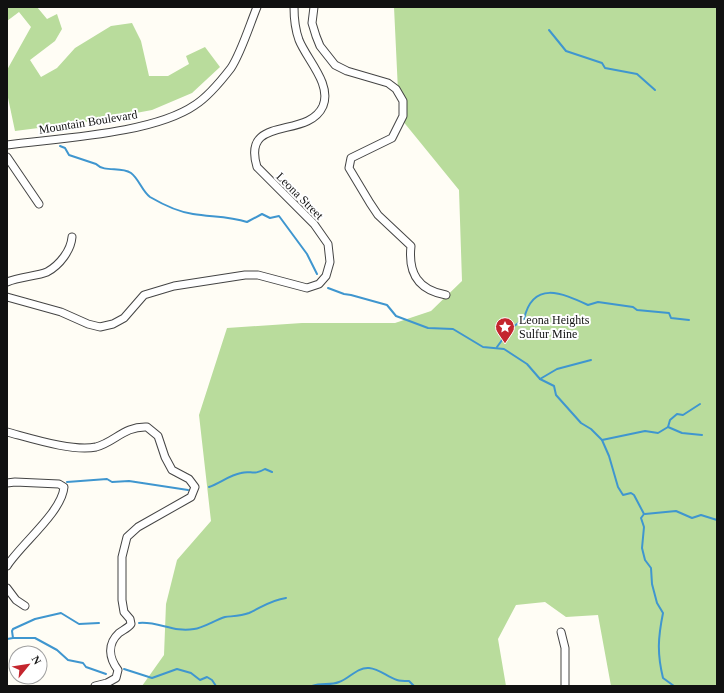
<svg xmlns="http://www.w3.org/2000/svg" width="724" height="693" font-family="Georgia,serif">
<rect width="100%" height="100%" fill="#fffdf5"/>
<g fill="#b9dc9c">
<polygon points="7,7 37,7 47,19 57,14 62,29 55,41 30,60 41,77 57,68 75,48 111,26 132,23 141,41 149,76 168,76 189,64 186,56 205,47 220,67 192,93 152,110 93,121 15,131 7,93 7,70 31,27 19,12 7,21"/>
<polygon points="394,7 717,7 717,686 611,686 598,615 566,617 545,602 516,605 498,639 506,686 142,686 164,655 166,604 177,560 211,521 199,415 227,328 302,323 395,323 431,311 462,281 459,190 402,120 398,91"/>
</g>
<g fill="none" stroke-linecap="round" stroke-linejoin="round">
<g stroke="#3f96cf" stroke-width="2">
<polyline points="549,30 566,51 602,63 605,68 637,74 655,90"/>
<path d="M 60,146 L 65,148 L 69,155 L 96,164 C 105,173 120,166 131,173 C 139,179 142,191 150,197 C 162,204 179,212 193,214 C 211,217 229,216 247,222 L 262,214 L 270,218 L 279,216 L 307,254 L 317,274"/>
<path d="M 328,288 L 344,294 L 351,295 L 387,305 L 396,316 L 428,328 L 453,329 L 483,347 L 504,349 L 527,364 L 540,379 L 554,386 L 556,395 L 581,423 L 591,429 L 602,440 L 609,456 L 618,487 L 623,495 L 631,493 L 634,495 L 644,514 L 641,518 L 644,527 L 642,548 L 645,560 L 651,568 L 652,584 L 657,603 L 663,613 C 658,638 657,653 663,678 L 674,686"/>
<path d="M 497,347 L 510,329 L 524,319 C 533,280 562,293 588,305 L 598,302 L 633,307 L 637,310 L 669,313 L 671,318 L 689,320"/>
<polyline points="540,379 557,369 591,360"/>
<polyline points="668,427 682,433 702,435"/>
<polyline points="602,440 645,431 658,433 668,427 670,420 677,414 683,415 700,404"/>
<polyline points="67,482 107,479 112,482 129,481 188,490"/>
<path d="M 209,487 C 220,483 230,475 241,473 C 251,470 253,476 265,469 L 272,472"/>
<polyline points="645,514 676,511 692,518 701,515 717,520"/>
<path d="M 139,623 C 158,621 174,633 194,629 C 203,628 215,620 225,617 C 233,616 241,616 249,613 C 262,607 271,600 286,598"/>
<polyline points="13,638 35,638 57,650 68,660 83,663 86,667 106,674"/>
<polyline points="7,639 13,638 12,631 13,629 35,619 61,613 79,624 99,623"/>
<polyline points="124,669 152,678 177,669 191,673 200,680 207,677 212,680 216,686"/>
<path d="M 312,686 C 322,682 330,686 339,682 C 349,679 357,667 369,668 C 380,669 387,677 397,680 C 400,681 405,681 409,681 L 414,686"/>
</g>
<g stroke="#444" stroke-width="9">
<g id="minor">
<path d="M 314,7 L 312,23 L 316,36 L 320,46 L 335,65 L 347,71 L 388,83 L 396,89 L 403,101 L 403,116 L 392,138 L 351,158 L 349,168 L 370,203 L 378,215 L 411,246 C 408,273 418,290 446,295"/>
<path d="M 7,145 C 59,138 153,134 195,105 C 209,96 221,81 231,68 C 241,53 250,24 257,7"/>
<polyline points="7,157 39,204"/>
<path d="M 7,282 C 19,277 37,276 47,272 C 60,265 71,250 72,237"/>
<path d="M 7,297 L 61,312 L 88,324 L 100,327 L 113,324 L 124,318 L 144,295 L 174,286 L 245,275 L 258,275 L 307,288 L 319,284 L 326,276 L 330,262 L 328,244 L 314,224 L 257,167 C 241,114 308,140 323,106 C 332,84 307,60 299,40 C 295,29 294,19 294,7"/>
<path d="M 7,432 C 30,438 73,452 96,447 C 115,442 124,426 147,427 L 158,436 L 165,457 L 172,470 L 189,479 L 195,487 L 191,497 L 138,527 L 127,537 L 122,557 L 122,600 L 124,612 L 130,619 L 131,624 C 128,628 123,630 119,633 C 107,644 109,658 118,670 L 116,678 L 107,683 L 95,686"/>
<path d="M 7,483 L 15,482 L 59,484 L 64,487 C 62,512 21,544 7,566"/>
<polyline points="7,588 16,600 25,606"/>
<polyline points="561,632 565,648 565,686"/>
</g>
</g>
<use href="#minor" stroke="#fff" stroke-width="7"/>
</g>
<defs>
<g id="sight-pin" transform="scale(1)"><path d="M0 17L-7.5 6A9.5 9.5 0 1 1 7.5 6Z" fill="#c4262e" stroke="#fff"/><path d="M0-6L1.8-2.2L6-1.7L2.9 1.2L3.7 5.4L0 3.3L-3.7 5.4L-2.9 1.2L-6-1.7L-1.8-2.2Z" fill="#fff"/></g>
</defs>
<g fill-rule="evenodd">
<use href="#sight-pin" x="505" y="327"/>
</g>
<g text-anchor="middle" stroke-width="4" stroke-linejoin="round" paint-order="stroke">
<g font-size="12" fill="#111" stroke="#fff">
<text transform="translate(88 122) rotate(-9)" y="4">Mountain Boulevard</text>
<text transform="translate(300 196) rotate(45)" y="4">Leona Street</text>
</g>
<g font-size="12" fill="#111" stroke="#fff" text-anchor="start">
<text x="519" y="324">Leona Heights<tspan x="519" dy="14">Sulfur Mine</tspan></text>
</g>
</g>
<rect width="724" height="693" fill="none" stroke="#111111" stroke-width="16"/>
<g transform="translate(28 665) rotate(60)"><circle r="19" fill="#ffffff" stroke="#a0a0a0"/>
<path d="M0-3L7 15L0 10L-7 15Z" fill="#c4262e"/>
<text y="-6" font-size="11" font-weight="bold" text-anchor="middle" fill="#111111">N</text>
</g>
</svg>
